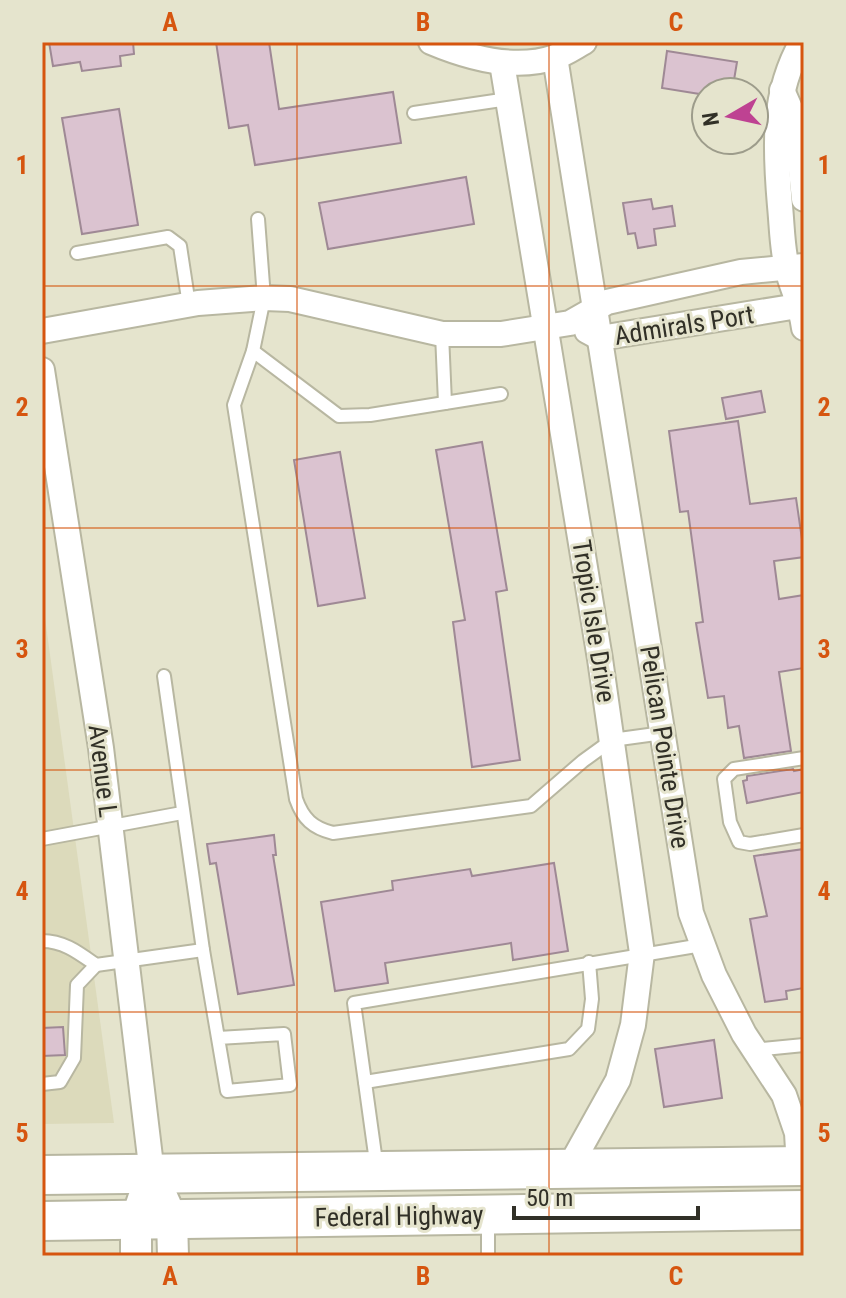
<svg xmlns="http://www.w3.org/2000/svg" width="846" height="1298" font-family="'Roboto Condensed',sans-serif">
<rect width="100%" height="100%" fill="#e5e4cd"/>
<polygon fill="#dcdabb" points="42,596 114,1123 42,1124"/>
<g fill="#dbc3d0" stroke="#9f8995" stroke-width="2">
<polygon points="49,42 133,42 134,54 120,56 121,66 82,71 80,62 53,66"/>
<polygon points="216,42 269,42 279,109 393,92 401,143 255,165 248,125 229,128"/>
<polygon points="667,51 737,62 732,92 706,92 706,95 662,88"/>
<polygon points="119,109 138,225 82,234 62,118"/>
<polygon points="466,177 474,224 328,249 319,203"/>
<polygon points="651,199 653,209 672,206 675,226 654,229 656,245 638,248 635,233 628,234 623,203"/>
<polygon points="761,391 765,412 726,419 722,398"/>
<polygon points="738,421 750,504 796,498 804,553 804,557 774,561 779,599 804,595 804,668 779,672 791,751 744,758 739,726 728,728 724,696 708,698 696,623 703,622 688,511 680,512 669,431"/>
<polygon points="482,442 507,590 496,592 520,760 472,767 453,622 465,620 436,450"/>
<polygon points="340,452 365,598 318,606 294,460"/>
<polygon points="793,769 794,771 804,769 804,792 747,803 743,781 747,780 747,776"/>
<polygon points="274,835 276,855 273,855 294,985 238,994 216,863 210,864 207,844"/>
<polygon points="804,849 804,988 786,991 787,999 765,1002 750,919 767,916 754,856"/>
<polygon points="554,863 568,951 513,960 511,943 385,963 388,983 335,991 321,902 393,890 392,881 470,869 472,876"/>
<polygon points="63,1027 65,1055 42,1056 42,1028"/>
<polygon points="714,1040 722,1098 664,1107 655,1049"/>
</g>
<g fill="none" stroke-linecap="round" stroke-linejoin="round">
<g stroke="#b8b7a1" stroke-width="16">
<g id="service">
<polyline points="414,113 508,99"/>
<path d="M 258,219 L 264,298 L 253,351 L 234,405 L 296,799 C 303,819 313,828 333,833 L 531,806 L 583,761 L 612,740 L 663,733"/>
<polyline points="77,253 168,237 180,246 189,305"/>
<polyline points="442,334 445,403"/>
<polyline points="253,351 339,416 370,415 501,394"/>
<polyline points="164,676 203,950 227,1091 290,1085 284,1034 218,1038"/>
<polyline points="804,758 734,769 724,779 730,822 739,842 750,844 804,835"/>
<polyline points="42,839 182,813"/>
<path d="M 42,941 C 64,941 79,953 96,965 L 203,950"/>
<polyline points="753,1050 804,1045"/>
<polyline points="365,1082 569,1049 588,1029 592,999 589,962"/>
<polyline points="42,1084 60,1082 74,1058 77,985 96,965"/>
<polyline points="377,1169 354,1003 702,945"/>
<polyline points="488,1219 488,1256"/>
</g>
</g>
<g stroke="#b8b7a1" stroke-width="28">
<g id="minor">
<path d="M 431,42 C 469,58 515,71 555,57 C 565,54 575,47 584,42"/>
<path d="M 802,42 C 772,94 775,148 780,206 C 782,226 782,248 787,268 C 792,289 801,304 804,328"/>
<polyline points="555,57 691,913 714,975 744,1034 784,1095 797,1133 799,1166"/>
<polyline points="502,63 600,659 642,953 633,1025 618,1080 569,1168"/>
<polyline points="782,90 796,122 804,199"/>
<polyline points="42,331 198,303 264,298 290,299 442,334 501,334 570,323 607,302 741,272 804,266"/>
<polyline points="587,331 600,338 804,305"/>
<polyline points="42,370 101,748 152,1174"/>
</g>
</g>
<g stroke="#b8b7a1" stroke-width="34">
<g id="tertiary">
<polyline points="152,1174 172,1219 173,1256"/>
<polyline points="136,1256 136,1220 143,1199"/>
</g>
</g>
<g stroke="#b8b7a1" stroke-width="42">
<g id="primary">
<polyline points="42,1175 804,1166"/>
<polyline points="42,1221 804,1210"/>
</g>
</g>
<use href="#service" stroke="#fff" stroke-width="12"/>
<use href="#minor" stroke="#fff" stroke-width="24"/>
<use href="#tertiary" stroke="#fff" stroke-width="30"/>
<use href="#primary" stroke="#fff" stroke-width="38"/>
</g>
<path fill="none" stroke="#d6550f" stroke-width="2" stroke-opacity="0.55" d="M 297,42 L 297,1256M 549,42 L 549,1256M 42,286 L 804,286M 42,528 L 804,528M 42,770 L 804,770M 42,1012 L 804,1012"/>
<g text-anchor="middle" stroke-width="6" stroke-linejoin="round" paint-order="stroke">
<g font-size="26" fill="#313027" stroke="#e5e4cd">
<text transform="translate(684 325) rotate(-9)" y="9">Admirals Port</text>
<text transform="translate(594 621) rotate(81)" y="9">Tropic Isle Drive</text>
<text transform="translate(665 747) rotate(81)" y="9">Pelican Pointe Drive</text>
<text transform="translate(103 771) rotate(83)" y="9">Avenue L</text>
<text transform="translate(399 1216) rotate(-1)" y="9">Federal Highway</text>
</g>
</g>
<rect width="846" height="1298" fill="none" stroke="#e5e4cd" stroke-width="88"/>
<g transform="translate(730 116) rotate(261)"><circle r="38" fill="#e5e4cd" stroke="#9d9c8b" stroke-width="2"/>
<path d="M0-6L14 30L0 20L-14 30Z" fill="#be4292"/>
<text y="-12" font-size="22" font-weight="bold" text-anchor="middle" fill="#313027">N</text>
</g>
<path d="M514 1206v12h184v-12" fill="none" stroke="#313027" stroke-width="4"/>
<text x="526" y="1206" font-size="24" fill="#313027" stroke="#e5e4cd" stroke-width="6" paint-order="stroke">50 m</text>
<rect x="44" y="44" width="758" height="1210" fill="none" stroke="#d6550f" stroke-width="3"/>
<g font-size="26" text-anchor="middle" font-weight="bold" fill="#d6550f">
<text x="170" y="31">A</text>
<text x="423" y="31">B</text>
<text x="676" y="31">C</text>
<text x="22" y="174">1</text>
<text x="824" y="174">1</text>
<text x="22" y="416">2</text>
<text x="824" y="416">2</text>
<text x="22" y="658">3</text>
<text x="824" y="658">3</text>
<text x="22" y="900">4</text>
<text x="824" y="900">4</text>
<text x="22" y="1142">5</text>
<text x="824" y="1142">5</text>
<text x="170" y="1285">A</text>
<text x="423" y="1285">B</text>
<text x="676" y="1285">C</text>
</g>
</svg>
